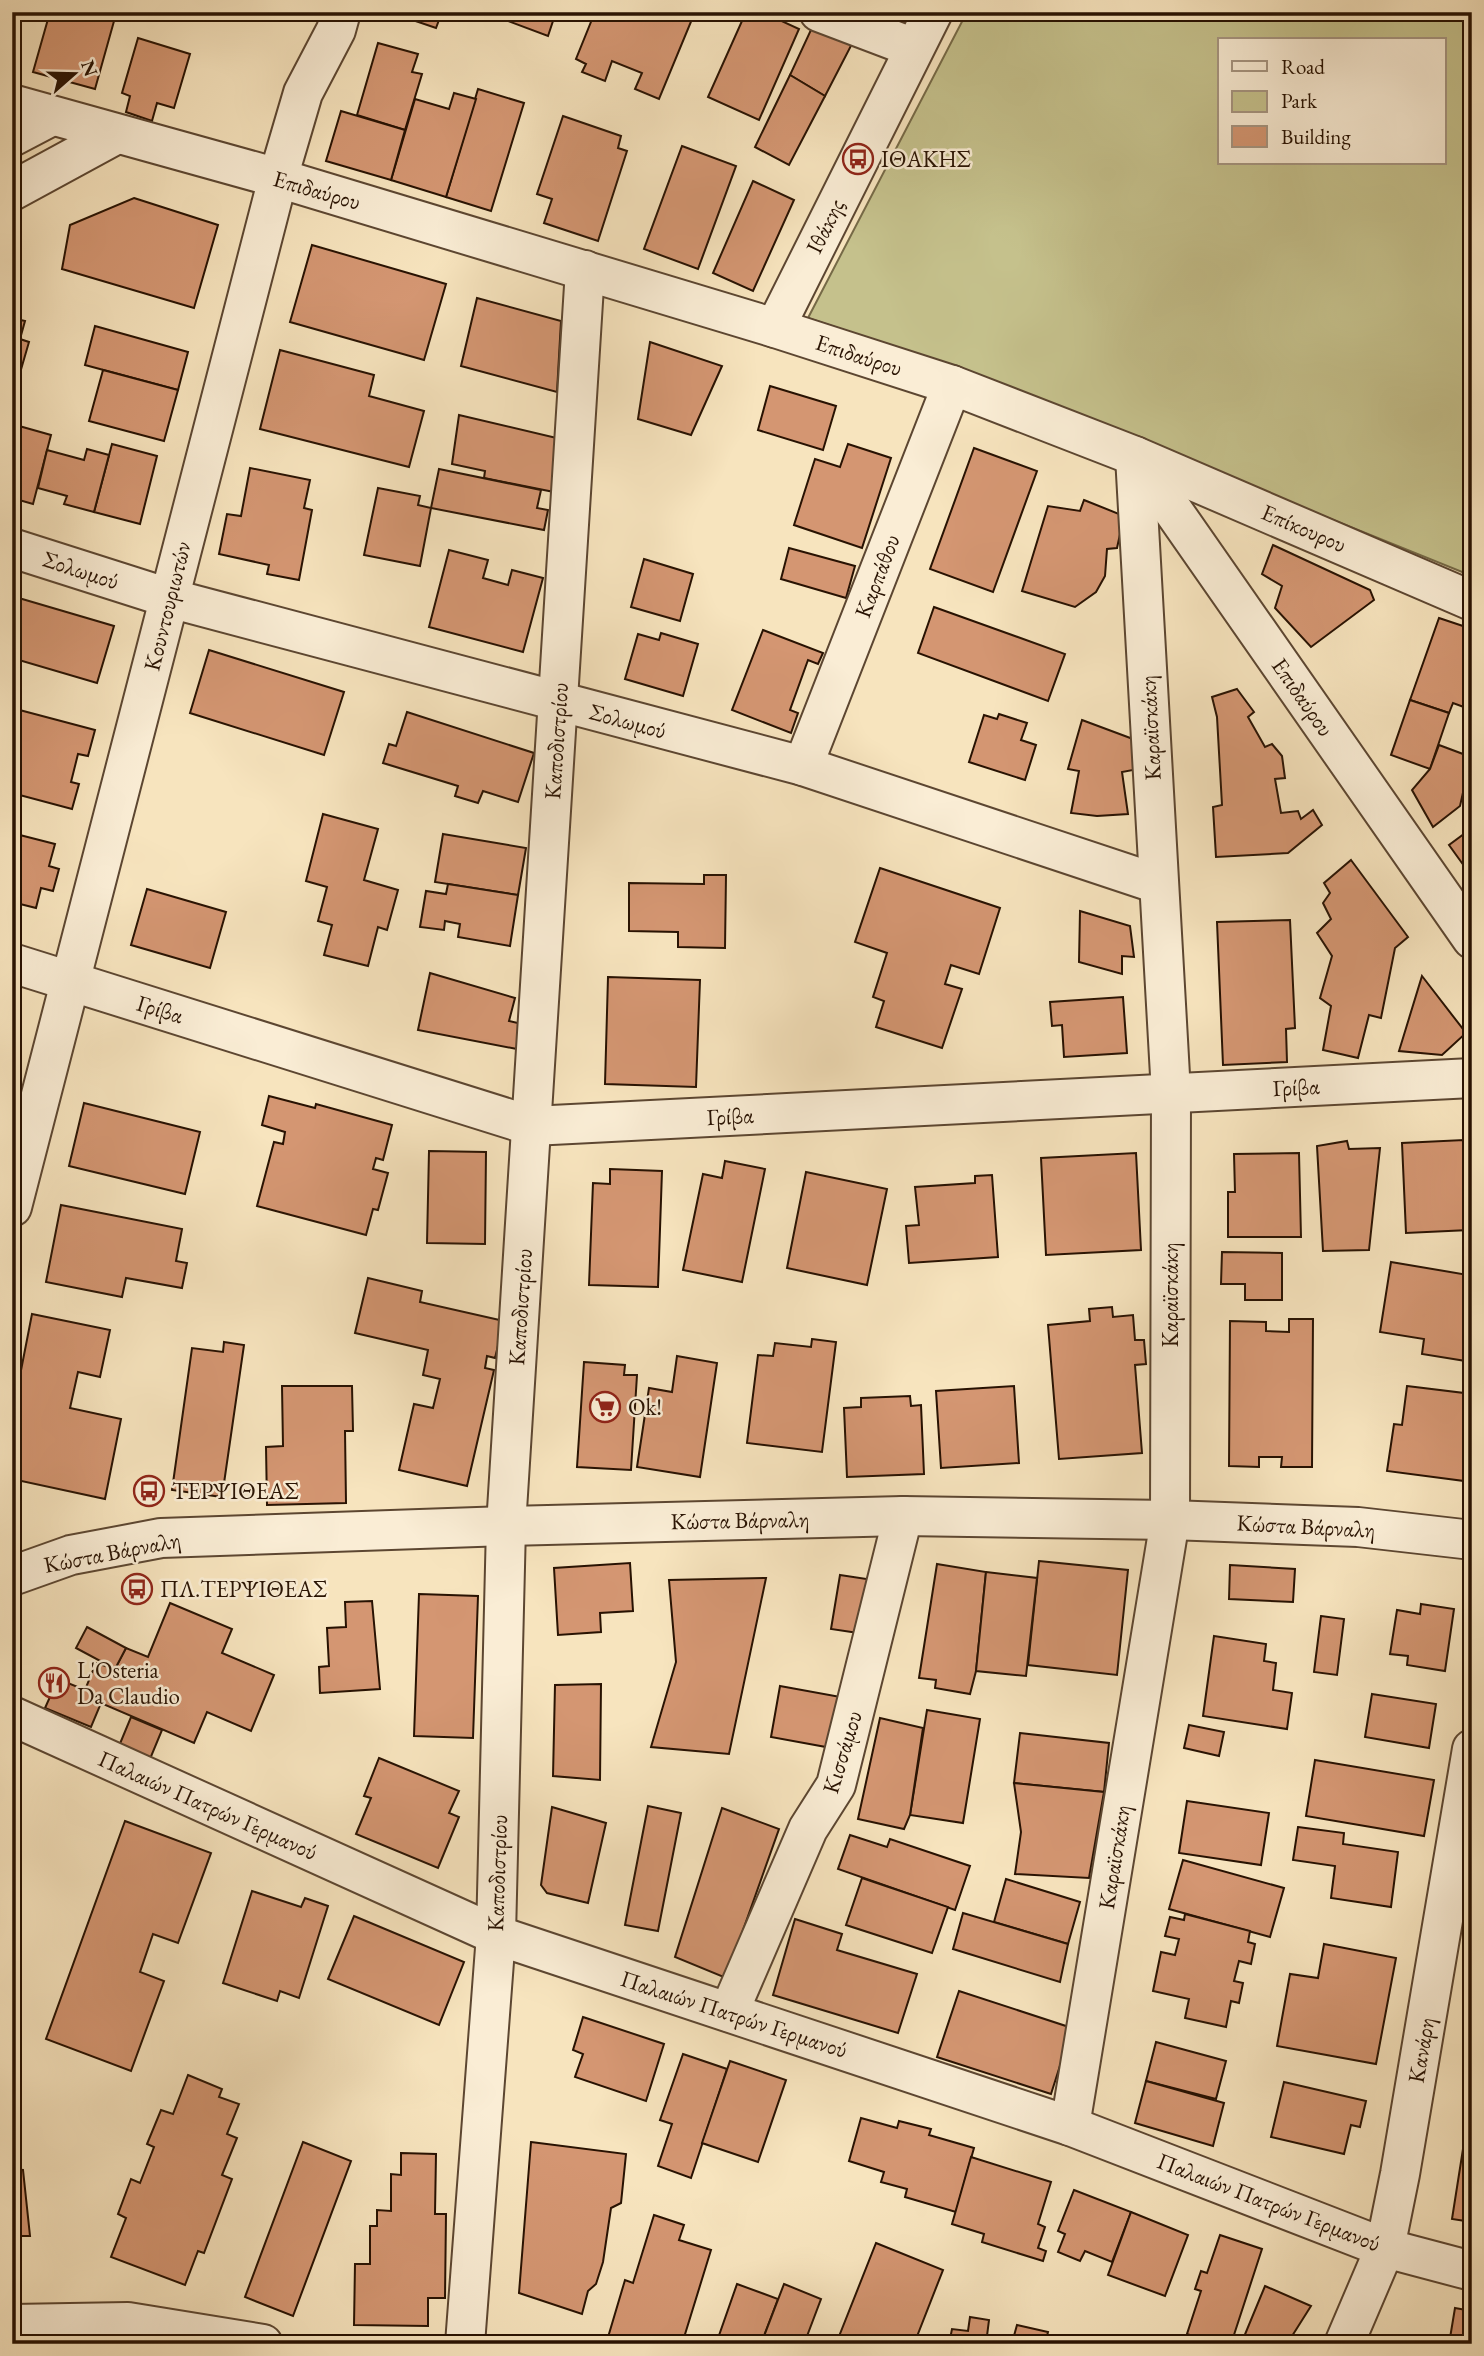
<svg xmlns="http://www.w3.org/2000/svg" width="1484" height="2356" font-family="'EB Garamond',serif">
<rect width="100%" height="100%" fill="#f7e4be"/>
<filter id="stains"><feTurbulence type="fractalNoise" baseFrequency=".00286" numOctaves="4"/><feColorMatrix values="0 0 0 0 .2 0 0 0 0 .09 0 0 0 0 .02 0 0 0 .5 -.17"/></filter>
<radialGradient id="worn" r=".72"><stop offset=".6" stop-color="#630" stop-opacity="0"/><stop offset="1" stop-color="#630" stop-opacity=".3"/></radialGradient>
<path fill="#c5c18c" stroke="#766a47" stroke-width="2" fill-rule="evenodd" d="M 967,12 L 1472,12 L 1472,576 L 957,368 L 808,318 ZM 1220,40 L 1444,40 L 1444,163 L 1220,163 Z"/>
<g fill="#d49672" stroke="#281202" stroke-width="2">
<polygon points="50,12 116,14 95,89 33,72"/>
<polygon points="389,12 442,12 436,28"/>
<polygon points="483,12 502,12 500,18"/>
<polygon points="502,12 556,12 548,36 500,18"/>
<polygon points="595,12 695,12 659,99 635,89 642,73 612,61 605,81 582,72 586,64 576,59"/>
<polygon points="746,12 762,12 799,29 759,120 708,97"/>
<polygon points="816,19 855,38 825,96 790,75"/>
<polygon points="138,38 190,54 174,108 157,103 152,121 126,112 130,96 122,93"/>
<polygon points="378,43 418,54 412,72 422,74 405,130 357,115"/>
<polygon points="790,75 825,96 789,165 755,147"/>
<polygon points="478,89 524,103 491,211 446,197"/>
<polygon points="454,93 476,99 446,197 391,180 415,99 449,109"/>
<polygon points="341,111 405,130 391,180 326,161"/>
<polygon points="563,116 621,136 618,148 627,151 598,241 544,223 552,199 537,194"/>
<polygon points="682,146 736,166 698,269 644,249"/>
<polygon points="753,181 794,200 753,291 713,273"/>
<polygon points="134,198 218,225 194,308 62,269 70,225"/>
<polygon points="312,245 446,284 424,360 290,322"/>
<polygon points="477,298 561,321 557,392 461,366"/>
<polygon points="12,318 25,321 20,339 29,342 20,373 12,370"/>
<polygon points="95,326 188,352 178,390 85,365"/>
<polygon points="650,342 722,366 691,435 638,419"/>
<polygon points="280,350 374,375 369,396 424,411 409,467 260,429"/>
<polygon points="103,370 178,390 164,441 89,421"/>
<polygon points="770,386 836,406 823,450 758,430"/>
<polygon points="459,415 565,440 554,492 484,478 485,471 452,464"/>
<polygon points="12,424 51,435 33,504 12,498"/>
<polygon points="112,444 157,456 140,524 94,512"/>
<polygon points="848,444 891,458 862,548 794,525 815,459 840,467"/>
<polygon points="974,448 1037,471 993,592 930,569"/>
<polygon points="87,449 109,455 94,512 64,504 67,496 38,488 47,450 84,460"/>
<polygon points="250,468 310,480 304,508 312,510 299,580 267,574 269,565 219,554 227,514 241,516"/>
<polygon points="439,469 541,490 537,508 548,510 544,530 431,508"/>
<polygon points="378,488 420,496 418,505 431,508 420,566 364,555"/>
<polygon points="1084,500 1124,516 1117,548 1107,549 1105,576 1096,592 1075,607 1022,591 1048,506 1080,511"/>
<polygon points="1273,545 1370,590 1374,600 1311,647 1275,608 1282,586 1262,574"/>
<polygon points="789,548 855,566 846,598 781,579"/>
<polygon points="449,550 488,560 483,578 508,585 512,570 543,578 523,652 429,627"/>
<polygon points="644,559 693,574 680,621 631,607"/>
<polygon points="12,596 114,626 97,683 12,658"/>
<polygon points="934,607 1065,654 1048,701 918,653"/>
<polygon points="1439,618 1472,629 1472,710 1453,703 1449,713 1410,700"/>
<polygon points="763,630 823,653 818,664 808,660 790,710 798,713 791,733 732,710"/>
<polygon points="661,633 698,644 683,696 625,679 638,634 659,640"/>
<polygon points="209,650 344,692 324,755 190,713"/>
<polygon points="1237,689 1254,712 1248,717 1265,747 1272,744 1282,756 1285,778 1275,779 1281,813 1298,811 1301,819 1313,810 1322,825 1288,853 1216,857 1213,807 1222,805 1217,717 1212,697"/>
<polygon points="1410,700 1449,713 1430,769 1391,755"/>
<polygon points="12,708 95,730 88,756 78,754 71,782 79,784 72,809 12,793"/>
<polygon points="407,712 534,753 518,802 483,791 478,803 455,796 458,786 383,763 389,744 396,746"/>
<polygon points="999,714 1027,723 1021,740 1036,745 1025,780 969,762 984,715 997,719"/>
<polygon points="1082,720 1133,739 1133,770 1122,772 1128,814 1097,816 1071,813 1079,771 1068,769"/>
<polygon points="1439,745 1471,757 1460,806 1433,827 1412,790 1430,769"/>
<polygon points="323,814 378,829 364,880 398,890 387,930 378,927 368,966 324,955 332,925 318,921 327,887 306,881"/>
<polygon points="1472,828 1472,877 1449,845"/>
<polygon points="12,833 55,844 49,866 59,869 53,891 41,888 36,908 12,902"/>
<polygon points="443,834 526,848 518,895 435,882"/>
<polygon points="1351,860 1408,937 1395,948 1381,1018 1369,1015 1358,1058 1323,1050 1331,1006 1320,998 1332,956 1317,933 1331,919 1323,903 1330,893 1324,883"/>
<polygon points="880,868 1000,908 979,974 951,965 945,984 962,989 942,1048 876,1027 884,1001 873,997 887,953 855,942"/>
<polygon points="704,875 726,875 725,948 678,947 678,932 629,931 629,883 704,884"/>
<polygon points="448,884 518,895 510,946 458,937 460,924 445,921 444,930 420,927 426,891 446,894"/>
<polygon points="147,889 226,912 210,968 131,945"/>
<polygon points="1080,911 1130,926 1134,957 1122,956 1122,974 1079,962"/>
<polygon points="1290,920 1295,1028 1286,1029 1287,1062 1223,1065 1217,922"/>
<polygon points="430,973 515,998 509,1021 522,1024 517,1049 418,1030"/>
<polygon points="1422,976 1466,1033 1442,1055 1399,1051"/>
<polygon points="608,977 700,980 696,1087 605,1084"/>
<polygon points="1123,997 1127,1053 1064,1057 1062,1025 1052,1026 1050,1002"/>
<polygon points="12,1022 19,1023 12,1049"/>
<polygon points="269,1096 315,1108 316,1104 392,1125 383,1160 376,1158 373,1169 388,1173 378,1210 373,1209 366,1235 257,1206 274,1142 283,1144 285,1132 262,1125"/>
<polygon points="84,1103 200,1132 185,1194 69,1166"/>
<polygon points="1464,1140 1469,1230 1406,1233 1402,1143"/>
<polygon points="1347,1141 1349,1149 1380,1148 1369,1250 1323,1251 1317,1146"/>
<polygon points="429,1151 486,1152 485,1244 427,1243"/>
<polygon points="1136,1153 1141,1250 1046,1255 1041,1158"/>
<polygon points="1299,1153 1301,1237 1228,1237 1228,1192 1235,1192 1234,1154"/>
<polygon points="725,1161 765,1169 742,1282 683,1270 703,1174 722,1178"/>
<polygon points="610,1169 662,1171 658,1287 589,1285 593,1183 610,1184"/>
<polygon points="806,1172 887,1189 867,1285 787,1268"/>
<polygon points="992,1175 998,1257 909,1263 906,1226 919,1225 915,1187 975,1183 975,1176"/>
<polygon points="61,1205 182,1229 176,1261 187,1263 182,1288 126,1278 122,1297 46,1282"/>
<polygon points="1222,1252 1282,1253 1282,1300 1245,1300 1245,1284 1221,1284"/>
<polygon points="1391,1262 1468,1275 1466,1290 1472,1291 1472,1362 1422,1354 1424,1339 1380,1332"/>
<polygon points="368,1278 422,1291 420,1302 504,1321 495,1358 487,1356 485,1368 494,1370 467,1486 399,1470 414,1404 433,1408 440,1379 423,1375 428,1350 355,1333"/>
<polygon points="1112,1307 1113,1317 1133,1315 1135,1340 1144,1340 1146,1364 1135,1365 1142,1453 1059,1459 1048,1325 1090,1321 1089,1309"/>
<polygon points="32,1314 110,1330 100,1377 78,1372 70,1408 121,1419 105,1499 12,1479 12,1396 16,1396"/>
<polygon points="1289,1319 1313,1319 1312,1467 1281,1467 1282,1457 1259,1457 1259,1467 1229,1466 1230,1321 1266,1322 1266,1331 1289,1332"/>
<polygon points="812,1339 836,1342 822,1452 747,1443 758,1355 773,1356 775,1343 811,1347"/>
<polygon points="224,1342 244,1345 222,1497 172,1490 192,1348 223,1352"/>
<polygon points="677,1356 717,1363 700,1477 637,1467 649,1388 672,1392"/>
<polygon points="584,1362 625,1365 624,1375 637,1375 631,1470 577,1467"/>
<polygon points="282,1386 352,1386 353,1431 345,1431 346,1503 267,1505 266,1447 283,1446"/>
<polygon points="1014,1386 1019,1463 941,1468 936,1391"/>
<polygon points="1407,1386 1472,1394 1472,1482 1387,1471 1394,1424 1402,1425"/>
<polygon points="910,1396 911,1406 921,1405 924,1474 847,1477 844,1408 861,1407 861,1398"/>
<polygon points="1039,1561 1128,1570 1117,1675 1028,1665"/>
<polygon points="630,1563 633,1611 600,1613 601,1632 558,1635 554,1568"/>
<polygon points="937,1564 986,1572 976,1671 970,1694 935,1688 936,1680 919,1678"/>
<polygon points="1230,1565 1295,1569 1293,1602 1229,1599"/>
<polygon points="986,1572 1037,1578 1026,1676 976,1671"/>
<polygon points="840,1575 880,1581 872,1635 831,1629"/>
<polygon points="766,1578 729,1754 651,1747 676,1662 669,1580"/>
<polygon points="419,1594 478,1596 473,1738 414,1736"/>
<polygon points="372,1601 380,1689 320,1693 319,1667 329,1666 327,1628 346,1627 345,1602"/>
<polygon points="170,1603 232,1629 222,1653 274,1675 251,1731 207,1712 194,1743 101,1703 91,1727 45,1708 58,1679 85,1690 96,1663 115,1669 126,1648 148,1657"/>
<polygon points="1421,1604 1454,1609 1445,1671 1407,1665 1408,1656 1390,1654 1397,1610 1420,1614"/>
<polygon points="1321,1616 1344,1619 1337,1675 1314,1672"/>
<polygon points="87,1627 126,1648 115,1669 76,1648"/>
<polygon points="1214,1636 1266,1644 1264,1661 1276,1663 1273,1690 1292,1693 1287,1729 1203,1716"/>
<polygon points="601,1684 600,1780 553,1776 555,1685"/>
<polygon points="780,1686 846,1698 837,1749 771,1737"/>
<polygon points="1372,1694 1436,1704 1429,1748 1365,1737"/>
<polygon points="927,1710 980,1719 963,1823 910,1815"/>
<polygon points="131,1717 162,1730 150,1759 119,1746"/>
<polygon points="880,1718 923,1728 910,1815 904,1829 858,1819"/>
<polygon points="1189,1725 1224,1732 1219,1756 1184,1748"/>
<polygon points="1020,1733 1109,1743 1104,1792 1014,1783"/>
<polygon points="379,1758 459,1791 449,1813 459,1817 438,1868 356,1834 371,1798 364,1796"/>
<polygon points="1315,1760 1434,1780 1424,1836 1306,1816"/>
<polygon points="1014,1783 1104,1792 1089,1878 1015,1874 1021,1832"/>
<polygon points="1187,1801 1269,1813 1261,1865 1179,1853"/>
<polygon points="648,1806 681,1813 658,1931 625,1925"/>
<polygon points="552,1807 606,1823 588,1903 547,1893 541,1885"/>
<polygon points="722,1808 779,1829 726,1978 675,1957"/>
<polygon points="125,1821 211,1853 178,1943 153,1934 140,1972 164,1981 131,2071 46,2039"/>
<polygon points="1298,1827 1344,1833 1343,1844 1398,1852 1391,1907 1331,1898 1335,1866 1293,1860"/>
<polygon points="850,1835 887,1847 890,1839 970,1866 955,1910 838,1869"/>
<polygon points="1183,1860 1284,1888 1270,1937 1169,1909"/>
<polygon points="862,1878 948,1907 932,1953 846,1925"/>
<polygon points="1006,1879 1080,1902 1068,1944 994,1922"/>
<polygon points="252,1891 301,1907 305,1898 328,1906 299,1998 280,1991 277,2001 223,1983"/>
<polygon points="963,1913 1068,1944 1060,1982 953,1949"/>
<polygon points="1185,1914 1250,1931 1248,1942 1255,1944 1251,1964 1239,1961 1234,1981 1243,1983 1239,2003 1231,2001 1226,2027 1185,2018 1189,1999 1153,1991 1161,1952 1175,1955 1179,1939 1165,1936 1170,1917 1184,1920"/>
<polygon points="354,1916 464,1962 439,2025 328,1979"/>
<polygon points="795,1919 842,1934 837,1950 917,1974 898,2033 773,1995"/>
<polygon points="1324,1944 1396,1958 1376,2064 1277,2046 1290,1974 1318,1978"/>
<polygon points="959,1991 1072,2028 1051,2094 937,2057"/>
<polygon points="583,2017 664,2044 646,2101 575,2077 583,2054 573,2050"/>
<polygon points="1156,2042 1226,2061 1216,2099 1146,2081"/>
<polygon points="1472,2050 1472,2088 1465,2087"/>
<polygon points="683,2054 727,2069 691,2178 658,2166 672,2124 660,2120"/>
<polygon points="730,2061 786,2080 758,2162 702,2143"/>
<polygon points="188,2075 222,2089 219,2097 239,2104 227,2134 237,2138 222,2175 232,2179 204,2253 198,2251 185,2285 111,2257 126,2218 118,2214 131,2179 140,2183 154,2147 147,2144 161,2110 173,2114"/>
<polygon points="1146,2081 1224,2103 1213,2146 1135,2123"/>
<polygon points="1284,2082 1366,2101 1360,2127 1351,2125 1344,2154 1271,2137"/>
<polygon points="861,2118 897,2128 899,2121 931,2129 929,2135 974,2148 956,2212 905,2197 907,2189 881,2182 884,2172 849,2161"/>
<polygon points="1466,2130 1472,2131 1472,2222 1452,2219"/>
<polygon points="303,2142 351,2161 293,2316 245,2297"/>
<polygon points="531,2142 626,2154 621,2203 611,2208 603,2262 596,2284 588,2291 582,2314 519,2293"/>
<polygon points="401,2153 436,2154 435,2214 446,2214 445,2298 428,2298 428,2326 354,2325 355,2264 370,2264 370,2226 377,2226 377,2210 391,2211 391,2174 401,2175"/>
<polygon points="971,2157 1051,2182 1038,2224 1045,2227 1038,2248 1046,2251 1043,2261 982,2242 984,2234 952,2224"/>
<polygon points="12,2169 23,2170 30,2236 12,2236"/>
<polygon points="1074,2190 1131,2212 1112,2262 1085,2251 1080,2261 1058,2252 1065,2234 1058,2231"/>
<polygon points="1131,2212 1188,2235 1165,2296 1108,2275"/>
<polygon points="654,2215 684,2225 679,2240 711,2250 682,2344 606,2344 625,2280 633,2283"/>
<polygon points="1220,2235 1262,2249 1231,2344 1215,2344 1187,2334 1201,2291 1195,2289 1201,2271 1207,2273"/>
<polygon points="876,2243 943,2270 914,2344 836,2344"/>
<polygon points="737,2284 778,2299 761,2344 716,2344"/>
<polygon points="784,2284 821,2299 804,2344 761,2344"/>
<polygon points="1265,2286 1311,2306 1287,2344 1241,2344"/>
<polygon points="1455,2308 1472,2311 1472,2344 1449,2344"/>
<polygon points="970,2317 989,2320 987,2336 993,2337 992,2344 949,2344 952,2329 968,2331"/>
<polygon points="1017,2325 1048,2332 1045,2344 992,2344 993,2337 1012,2343"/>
</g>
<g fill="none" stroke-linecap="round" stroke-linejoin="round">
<g stroke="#5c4631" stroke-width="42">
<g id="minor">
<polyline points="819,12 914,48"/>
<polyline points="12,104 278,178 775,328 952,385 1135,456 1472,939"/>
<polyline points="12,137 52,116"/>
<polyline points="12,191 115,135"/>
<polyline points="775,328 933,12"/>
<polyline points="12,548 169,598 803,766 1158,884"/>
<polyline points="803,766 952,385"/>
<polyline points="12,963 532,1126 1472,1078"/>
<polyline points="12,1207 278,178 303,93 336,30 341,12"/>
<polyline points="12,1576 71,1555 161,1538 506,1526 903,1516 1170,1520 1358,1527 1472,1540"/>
<polyline points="12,1716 496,1935 1070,2126 1385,2248 1472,2271"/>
<polyline points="729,2012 808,1829 836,1785 903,1516"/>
<polyline points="1070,2126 1170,1520 1171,1093 1135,456 1472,601"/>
<polyline points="12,2324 128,2322 263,2344"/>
<polyline points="465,2344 496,1935 506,1526 585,270"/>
<polyline points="1344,2344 1385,2248 1400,2174 1472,1749"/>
</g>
</g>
<use href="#minor" stroke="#faedd5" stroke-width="38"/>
</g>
<defs>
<g id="bus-ring" transform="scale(1.575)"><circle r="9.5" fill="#faedd5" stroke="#8f2418" stroke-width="1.5"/><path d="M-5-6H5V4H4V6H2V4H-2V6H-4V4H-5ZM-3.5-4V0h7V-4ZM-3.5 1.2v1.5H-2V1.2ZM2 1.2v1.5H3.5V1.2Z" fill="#8f2418"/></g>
<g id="supermarket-ring" transform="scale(1.575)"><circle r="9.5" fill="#faedd5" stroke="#8f2418" stroke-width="1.5"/><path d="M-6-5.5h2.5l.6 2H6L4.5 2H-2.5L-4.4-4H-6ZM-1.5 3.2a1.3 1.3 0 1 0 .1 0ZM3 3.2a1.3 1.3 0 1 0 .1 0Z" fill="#8f2418"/></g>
<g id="restaurant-ring" transform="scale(1.575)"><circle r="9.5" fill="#faedd5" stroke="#8f2418" stroke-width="1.5"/><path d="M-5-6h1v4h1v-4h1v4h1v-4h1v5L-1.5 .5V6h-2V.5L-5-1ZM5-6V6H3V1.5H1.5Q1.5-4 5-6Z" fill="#8f2418"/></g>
</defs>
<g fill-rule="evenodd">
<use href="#bus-ring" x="858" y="159"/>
<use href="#supermarket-ring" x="605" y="1407"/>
<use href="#bus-ring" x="149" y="1491"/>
<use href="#bus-ring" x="137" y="1589"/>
<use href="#restaurant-ring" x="54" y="1683"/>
</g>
<g text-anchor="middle" stroke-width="5" stroke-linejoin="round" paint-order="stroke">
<g font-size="23" fill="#281202" stroke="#faedd5" text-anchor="start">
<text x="881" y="167">ΙΘΑΚΗΣ</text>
<text x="628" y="1415">Ok!</text>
<text x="172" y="1499">ΤΕΡΨΙΘΕΑΣ</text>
<text x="160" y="1597">ΠΛ.ΤΕΡΨΙΘΕΑΣ</text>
<text x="77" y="1678">L'Osteria<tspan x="77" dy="26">Da Claudio</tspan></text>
</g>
<g font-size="23" fill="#281202" stroke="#faedd5">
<text transform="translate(317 190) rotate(16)" y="8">Επιδαύρου</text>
<text transform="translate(825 226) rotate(-64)" y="8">Ιθάκης</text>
<text transform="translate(859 355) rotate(18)" y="8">Επιδαύρου</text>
<text transform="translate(1304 528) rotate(23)" y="8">Επίκουρου</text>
<text transform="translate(81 570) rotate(18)" y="8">Σολωμού</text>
<text transform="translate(877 576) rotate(-69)" y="8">Καρπάθου</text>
<text transform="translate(167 606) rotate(-76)" y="8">Κουντουριωτών</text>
<text transform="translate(1303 697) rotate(55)" y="8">Επιδαύρου</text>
<text transform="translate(628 721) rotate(15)" y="8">Σολωμού</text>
<text transform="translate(1150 728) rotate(-93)" y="8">Καραϊσκάκη</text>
<text transform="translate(556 741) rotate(-86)" y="8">Καποδιστρίου</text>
<text transform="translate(160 1009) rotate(17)" y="8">Γρίβα</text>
<text transform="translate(1296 1087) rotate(-3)" y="8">Γρίβα</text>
<text transform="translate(730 1116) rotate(-3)" y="8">Γρίβα</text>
<text transform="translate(1170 1295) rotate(-90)" y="8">Καραϊσκάκη</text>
<text transform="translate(520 1307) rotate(-86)" y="8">Καποδιστρίου</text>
<text transform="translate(740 1520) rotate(-1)" y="8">Κώστα Βάρναλη</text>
<text transform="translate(1306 1526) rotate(3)" y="8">Κώστα Βάρναλη</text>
<text transform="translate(112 1552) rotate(-11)" y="8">Κώστα Βάρναλη</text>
<text transform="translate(842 1752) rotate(-73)" y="8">Κισσάμου</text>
<text transform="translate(208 1805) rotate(24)" y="8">Παλαιών Πατρών Γερμανού</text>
<text transform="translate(1114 1857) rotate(-81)" y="8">Καραϊσκάκη</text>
<text transform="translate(497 1873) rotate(-88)" y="8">Καποδιστρίου</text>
<text transform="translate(734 2014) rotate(18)" y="8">Παλαιών Πατρών Γερμανού</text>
<text transform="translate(1421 2050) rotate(-80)" y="8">Κανάρη</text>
<text transform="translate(1269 2202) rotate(21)" y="8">Παλαιών Πατρών Γερμανού</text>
</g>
</g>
<rect width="1484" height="2356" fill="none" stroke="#f7e4be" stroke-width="42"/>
<rect x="14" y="14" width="1456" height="2328" fill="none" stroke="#281202" stroke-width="3.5"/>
<rect x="21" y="21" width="1442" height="2314" fill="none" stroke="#281202" stroke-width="2"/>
<rect x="1218" y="38" width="228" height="126" fill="#faedd5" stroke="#a69581" stroke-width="2"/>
<rect x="1232" y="61" width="35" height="10" fill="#faedd5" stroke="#a69581" stroke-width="2"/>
<text x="1281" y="74" font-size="21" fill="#281202">Road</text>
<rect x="1232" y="91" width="35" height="21" fill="#c5c18c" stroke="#a69581" stroke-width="2"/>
<text x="1281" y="108" font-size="21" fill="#281202">Park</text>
<rect x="1232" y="126" width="35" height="21" fill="#d49672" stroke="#a69581" stroke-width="2"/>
<text x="1281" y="144" font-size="21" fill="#281202">Building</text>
<g transform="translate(74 74) rotate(70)" stroke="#faedd5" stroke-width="5" paint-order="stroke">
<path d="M0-5L12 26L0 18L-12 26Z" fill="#281202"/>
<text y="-10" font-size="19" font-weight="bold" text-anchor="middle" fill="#281202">N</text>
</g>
<rect width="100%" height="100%" filter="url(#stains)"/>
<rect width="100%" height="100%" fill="url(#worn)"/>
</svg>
